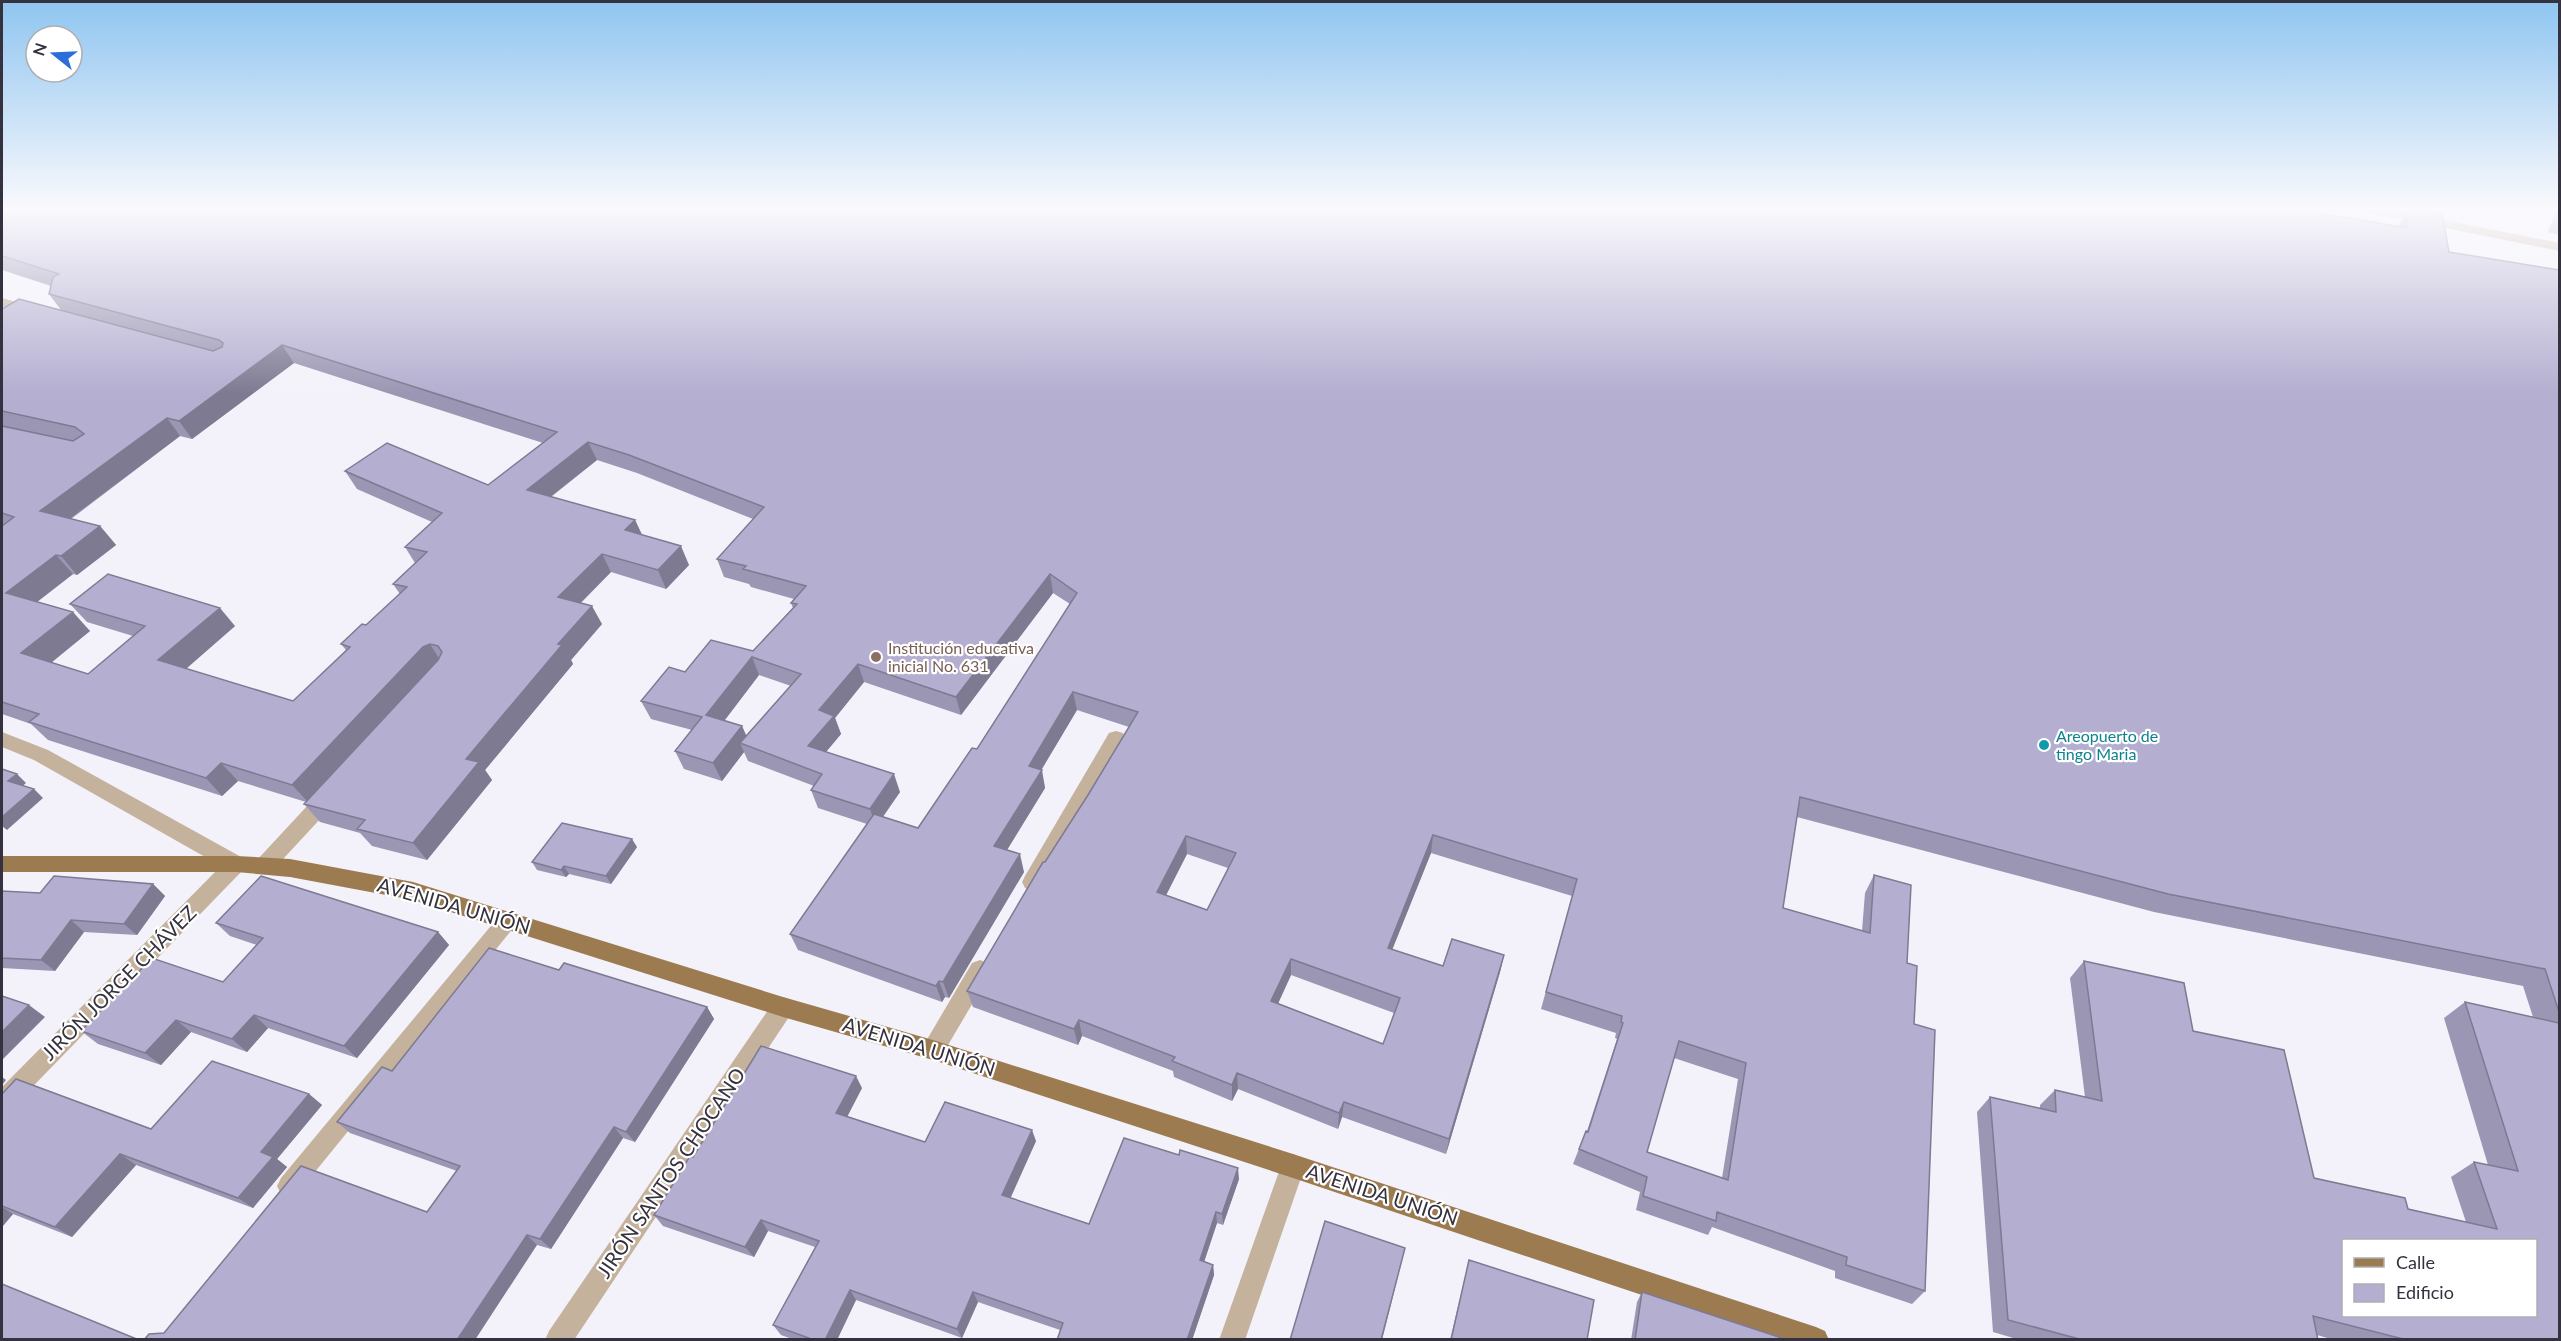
<svg xmlns="http://www.w3.org/2000/svg" width="2561" height="1341" font-family="Lato,sans-serif">
<rect width="100%" height="100%" fill="#f3f2fa"/>
<g fill="none" stroke-linecap="round" stroke-linejoin="round">
<g fill="#c5b29c" fill-rule="evenodd">
<polygon points="2355,207 2377,207 2560,243 2560,251 2361,211"/>
<polygon points="2,298 37,308 39,311 32,315 2,306"/>
<polygon points="1116,731 1123,733 1125,738 1039,888 1032,891 1025,888 1022,882 1025,876 1109,733"/>
<polygon points="2,732 48,750 243,858 246,864 243,870 10,1110 2,1113 2,1087 221,866 34,760 2,747"/>
<polygon points="328,789 335,791 338,797 335,803 271,872 264,874 257,872 254,866 257,860 321,791"/>
<polygon points="507,912 514,915 517,921 514,927 297,1194 289,1198 281,1194 277,1186 281,1178 500,915"/>
<polygon points="980,960 988,963 991,970 988,977 941,1057 933,1060 925,1057 922,1050 925,1043 972,963"/>
<polygon points="783,997 791,1000 794,1007 791,1014 574,1340 545,1340 549,1331 775,1000"/>
<polygon points="1293,1154 1301,1158 1305,1166 1245,1340 1219,1340 1281,1166 1285,1158"/>
</g>
<polygon fill="#9d7b51" fill-rule="evenodd" points="2,856 236,856 290,859 413,882 783,997 933,1040 1293,1154 1816,1327 1825,1331 1829,1340 1776,1340 1293,1178 933,1060 783,1017 413,900 290,877 236,872 2,872"/>
</g>
<g fill="#9b96b3" fill-rule="evenodd">
<path d="M 2,207 L 2398,227 L 2409,208 L 2449,252 L 2559,270 L 2559,1340 L 2334,1340 L 2317,1335 L 2318,1340 L 2020,1340 L 1993,1332 L 1977,1112 L 1990,1097 L 2040,1108 L 2040,1105 L 2055,1090 L 2085,1097 L 2070,978 L 2084,961 L 2193,1031 L 2314,1178 L 2408,1209 L 2466,1222 L 2451,1177 L 2474,1162 L 2488,1165 L 2444,1018 L 2465,1002 L 2533,1017 L 2523,986 L 2154,912 L 1797,817 L 1783,908 L 1862,931 L 1865,893 L 1874,875 L 1907,963 L 1914,1024 L 1925,1291 L 1912,1304 L 1835,1278 L 1835,1271 L 1712,1227 L 1708,1235 L 1636,1210 L 1640,1192 L 1573,1164 L 1586,1131 L 1587,1131 L 1617,1039 L 1615,1038 L 1616,1033 L 1541,1009 L 1572,896 L 1431,853 L 1392,950 L 1443,966 L 1504,955 L 1500,972 L 1446,1154 L 1342,1117 L 1338,1129 L 1238,1089 L 1232,1101 L 1174,1077 L 1173,1071 L 1082,1036 L 1078,1045 L 973,1007 L 967,991 L 1045,862 L 1088,795 L 1129,727 L 1077,710 L 1041,770 L 1045,788 L 1007,850 L 1024,872 L 949,998 L 945,997 L 942,1002 L 798,950 L 790,934 L 867,824 L 818,808 L 811,790 L 814,786 L 748,761 L 744,752 L 722,781 L 684,769 L 675,751 L 692,730 L 651,719 L 641,701 L 685,672 L 753,651 L 793,608 L 791,603 L 794,599 L 751,587 L 749,584 L 724,577 L 717,559 L 753,519 L 637,473 L 597,460 L 551,497 L 635,520 L 642,535 L 689,565 L 666,589 L 611,572 L 581,603 L 602,624 L 571,660 L 573,664 L 485,770 L 492,780 L 427,860 L 372,846 L 360,833 L 320,822 L 304,804 L 306,802 L 238,781 L 222,796 L 48,740 L 31,724 L 2,714 L 2,309 L 61,310 L 49,294 L 51,286 L 2,270 ZM 294,363 L 543,443 L 488,485 L 345,471 L 357,489 L 432,522 L 405,547 L 415,563 L 393,584 L 400,594 L 366,625 L 341,644 L 346,650 L 293,701 L 186,669 L 235,626 L 70,604 L 87,622 L 133,636 L 88,674 L 51,662 L 90,631 L 37,602 L 73,574 L 77,575 L 116,545 L 100,526 L 71,519 L 180,436 L 192,439 ZM 1053,593 L 1070,604 L 977,749 L 918,828 L 883,817 L 900,792 L 826,752 L 841,734 L 835,718 L 864,682 L 961,715 ZM 759,675 L 791,686 L 746,736 L 742,726 L 724,721 ZM 1187,854 L 1228,868 L 1207,910 L 1166,895 ZM 1291,975 L 1394,1013 L 1383,1044 L 1278,1003 ZM 1674,1058 L 1738,1079 L 1722,1178 L 1647,1152 Z"/>
<polygon points="2557,207 2559,207 2559,235 2548,232"/>
<polygon points="637,847 611,884 569,874 566,877 537,870 532,862"/>
<polygon points="153,884 165,896 137,935 84,932 55,971 2,968 2,891 40,893"/>
<polygon points="216,923 438,932 449,945 357,1058 268,1028 247,1052 191,1032 161,1065 98,1044 81,1031 223,982 257,945 230,936"/>
<polygon points="559,970 707,1007 714,1019 635,1142 623,1138 551,1249 537,1245 164,1333 427,1212 457,1171 350,1133 337,1122 392,1071"/>
<polygon points="862,1088 847,1116 925,1142 1036,1141 1010,1198 1089,1224 1239,1179 1223,1225 1217,1223 1204,1262 1213,1265 1214,1275 1192,1340 1057,1340 1060,1330 978,1302 962,1338 856,1300 837,1340 795,1340 781,1335 773,1325 815,1247 768,1231 754,1257 663,1226 654,1215 693,1157"/>
<polygon points="2,1094 151,1129 309,1094 322,1105 277,1159 287,1167 253,1208 136,1165 72,1237 13,1214 2,1227"/>
<polygon points="1469,1260 1587,1340 1450,1340"/>
<polygon points="1642,1292 1788,1340 1631,1340 1637,1302"/>
</g>
<g fill="#7e7a92">
<polygon points="282,345 294,363 192,439 179,421"/>
<polygon points="167,418 180,436 56,529 40,511"/>
<polygon points="588,442 597,460 536,508 527,490"/>
<polygon points="635,520 644,539 625,530"/>
<polygon points="100,526 116,545 77,575 61,556"/>
<polygon points="681,546 689,565 666,589 658,570"/>
<polygon points="602,554 611,572 568,615 558,597"/>
<polygon points="56,555 73,574 24,612 6,593"/>
<polygon points="1050,574 1053,593 961,715 956,697"/>
<polygon points="592,606 602,624 571,660 573,664 485,770 492,780 427,860 413,843 466,759 558,644"/>
<polygon points="220,608 235,626 174,679 158,660"/>
<polygon points="73,612 90,631 40,672 21,653"/>
<polygon points="430,644 442,663 308,802 292,785 423,647"/>
<polygon points="752,657 759,675 715,733 706,715"/>
<polygon points="858,664 864,682 835,718 841,734 815,765 808,746 819,710"/>
<polygon points="1073,692 1077,710 1033,784 1029,766"/>
<polygon points="742,726 750,744 740,743 744,752 722,781 713,763"/>
<polygon points="221,763 238,781 222,796 206,778"/>
<polygon points="1042,770 1045,788 999,863 994,846"/>
<polygon points="17,774 26,783 18,790 8,781"/>
<polygon points="894,774 900,792 876,826 870,809"/>
<polygon points="34,789 43,798 7,830 2,826 2,817"/>
<polygon points="1433,835 1431,853 1386,965 1388,948"/>
<polygon points="1186,836 1187,854 1159,909 1157,892"/>
<polygon points="632,839 637,847 611,884 606,876"/>
<polygon points="1020,854 1024,872 949,998 943,982"/>
<polygon points="564,866 569,874 566,877 561,870"/>
<polygon points="153,884 165,896 137,935 124,924"/>
<polygon points="71,920 84,932 55,971 41,960"/>
<polygon points="438,932 449,945 357,1058 344,1046"/>
<polygon points="1504,955 1500,972 1446,1154 1449,1139"/>
<polygon points="1291,959 1291,975 1272,1017 1271,1001"/>
<polygon points="939,981 945,997 942,1002 936,986"/>
<polygon points="29,1005 45,1017 2,1060 2,1032"/>
<polygon points="707,1007 714,1019 635,1142 626,1132"/>
<polygon points="254,1015 268,1028 247,1052 232,1039"/>
<polygon points="176,1020 191,1032 161,1065 145,1053"/>
<polygon points="1079,1020 1082,1036 1078,1045 1074,1029"/>
<polygon points="1237,1073 1238,1089 1232,1101 1232,1085"/>
<polygon points="856,1076 862,1088 843,1125 836,1113"/>
<polygon points="2,1077 6,1080 2,1085"/>
<polygon points="309,1094 322,1105 277,1159 287,1167 253,1208 238,1198 261,1152"/>
<polygon points="1344,1102 1342,1117 1338,1129 1339,1113"/>
<polygon points="614,1127 623,1138 551,1249 540,1239"/>
<polygon points="1032,1130 1036,1141 1007,1206 1002,1195"/>
<polygon points="120,1154 136,1165 72,1237 55,1227"/>
<polygon points="1238,1168 1239,1179 1223,1225 1222,1214"/>
<polygon points="2,1207 13,1214 2,1227"/>
<polygon points="1216,1212 1217,1223 1201,1271 1200,1260"/>
<polygon points="761,1220 768,1231 754,1257 745,1247"/>
<polygon points="527,1235 537,1245 475,1340 457,1340"/>
<polygon points="1405,1248 1382,1340 1381,1340"/>
<polygon points="1213,1265 1214,1275 1192,1340 1187,1340"/>
<polygon points="850,1290 856,1300 837,1340 825,1340"/>
<polygon points="973,1292 978,1302 962,1338 957,1329"/>
</g>
<g fill="#b4aed0" stroke="#7e7a92" stroke-width="1.5" fill-rule="evenodd">
<path d="M 2,207 L 2286,207 L 2406,228 L 2409,208 L 2442,214 L 2449,252 L 2559,270 L 2559,1012 L 2545,969 L 2168,894 L 1800,797 L 1783,908 L 1870,933 L 1874,875 L 1911,885 L 1907,963 L 1917,966 L 1914,1024 L 1935,1030 L 1925,1291 L 1846,1265 L 1847,1257 L 1717,1212 L 1716,1221 L 1643,1196 L 1647,1177 L 1579,1149 L 1586,1131 L 1588,1132 L 1623,1023 L 1621,1022 L 1622,1016 L 1546,992 L 1577,879 L 1433,835 L 1388,948 L 1443,966 L 1452,939 L 1504,955 L 1449,1139 L 1344,1102 L 1339,1113 L 1237,1073 L 1232,1085 L 1172,1061 L 1175,1057 L 1079,1020 L 1074,1029 L 967,991 L 1043,862 L 1045,862 L 1088,795 L 1138,712 L 1073,692 L 1029,766 L 1042,770 L 994,846 L 1020,854 L 943,982 L 939,981 L 936,986 L 790,934 L 874,814 L 918,828 L 972,748 L 977,749 L 1077,593 L 1050,574 L 956,697 L 858,664 L 819,710 L 834,716 L 808,746 L 894,774 L 870,809 L 811,790 L 822,774 L 740,743 L 801,674 L 752,657 L 706,715 L 742,726 L 713,763 L 675,751 L 702,717 L 641,701 L 669,667 L 685,672 L 711,640 L 753,651 L 797,604 L 791,603 L 806,586 L 743,569 L 746,566 L 717,559 L 764,507 L 629,455 L 588,442 L 527,490 L 635,520 L 625,530 L 681,546 L 658,570 L 602,554 L 558,597 L 592,606 L 558,644 L 562,645 L 466,759 L 479,762 L 413,843 L 357,829 L 365,820 L 304,804 L 438,660 L 442,652 L 438,646 L 430,644 L 423,647 L 292,785 L 221,763 L 206,778 L 29,722 L 39,714 L 2,702 L 2,526 L 14,517 L 2,513 L 2,426 L 73,441 L 84,434 L 75,427 L 2,411 L 2,309 L 19,299 L 213,351 L 222,347 L 223,343 L 219,340 L 49,294 L 53,277 L 59,274 L 2,256 ZM 282,345 L 557,432 L 488,485 L 387,443 L 345,471 L 442,513 L 405,547 L 427,552 L 393,584 L 407,587 L 366,625 L 362,624 L 341,644 L 350,647 L 293,701 L 158,660 L 220,608 L 108,574 L 70,604 L 145,626 L 88,674 L 21,653 L 73,612 L 6,593 L 56,555 L 61,556 L 100,526 L 40,511 L 167,418 L 179,421 ZM 1186,836 L 1236,853 L 1207,910 L 1157,892 ZM 1291,959 L 1400,998 L 1383,1044 L 1271,1001 ZM 1679,1041 L 1746,1063 L 1728,1180 L 1647,1152 Z"/>
<polygon points="2559,211 2559,223 2556,222"/>
<polygon points="2,769 17,774 8,781 34,789 2,817"/>
<polygon points="562,823 632,839 606,876 564,866 561,870 532,862"/>
<polygon points="54,876 153,884 124,924 71,920 41,960 2,958 2,891 40,893"/>
<polygon points="261,876 438,932 344,1046 254,1015 232,1039 176,1020 145,1053 81,1031 152,958 223,982 263,938 216,923"/>
<polygon points="489,948 559,970 564,963 707,1007 626,1132 614,1127 540,1239 527,1235 457,1340 144,1340 149,1334 164,1333 301,1166 427,1212 460,1166 337,1122 382,1067 392,1071"/>
<path d="M 2084,961 L 2184,983 L 2193,1031 L 2284,1050 L 2314,1178 L 2405,1198 L 2408,1209 L 2497,1229 L 2474,1162 L 2518,1171 L 2465,1002 L 2559,1023 L 2559,1340 L 2407,1340 L 2313,1316 L 2318,1340 L 2083,1340 L 2008,1320 L 1990,1097 L 2056,1112 L 2055,1090 L 2102,1101 ZM 2343,1240 L 2535,1240 L 2535,1316 L 2343,1316 Z"/>
<polygon points="2,996 29,1005 2,1032"/>
<polygon points="761,1046 856,1076 836,1113 925,1142 945,1102 1032,1130 1002,1195 1089,1224 1124,1138 1179,1155 1180,1150 1238,1168 1222,1214 1216,1212 1200,1260 1213,1265 1187,1340 1057,1340 1063,1323 973,1292 957,1329 850,1290 825,1340 814,1340 773,1325 819,1241 761,1220 745,1247 654,1215 690,1156 693,1157"/>
<polygon points="212,1061 309,1094 261,1152 273,1157 238,1198 120,1154 55,1227 2,1206 2,1094 16,1079 151,1129"/>
<polygon points="1325,1221 1405,1248 1381,1340 1290,1340"/>
<polygon points="1469,1260 1594,1300 1587,1340 1451,1340"/>
<polygon points="2,1284 139,1340 2,1340"/>
<polygon points="1642,1292 1788,1340 1635,1340"/>
</g>
<linearGradient id="sky" x2="0" y2="1"><stop stop-color="#8fc5f0"/><stop offset="0.53" stop-color="#faf9fd"/><stop offset="1" stop-color="#faf9fd" stop-opacity="0"/></linearGradient>
<rect width="2561" height="394" fill="url(#sky)"/>
<circle fill="#8d6e63" stroke="#fff" stroke-width="2" cx="876" cy="657" r="6"/>
<circle fill="#0f9aa8" stroke="#fff" stroke-width="2" cx="2044" cy="745" r="6"/>
<g text-anchor="middle" stroke-width="4.5" stroke-linejoin="round" paint-order="stroke">
<g font-size="16" fill="#785e54" stroke="#fff" text-anchor="start">
<text x="888" y="654">Institución educativa<tspan x="888" dy="18">inicial No. 631</tspan></text>
</g>
<g font-size="16" fill="#0d838f" stroke="#fff" text-anchor="start">
<text x="2056" y="742">Areopuerto de<tspan x="2056" dy="18">tingo Maria</tspan></text>
</g>
<g font-size="20" fill="#34323f" stroke="#fff">
<text transform="translate(454 906) rotate(16)" y="7">AVENIDA UNIÓN</text>
<text transform="translate(119 983) rotate(-45)" y="7">JIRÓN JORGE CHÁVEZ</text>
<text transform="translate(919 1047) rotate(17)" y="7">AVENIDA UNIÓN</text>
<text transform="translate(671 1173) rotate(-56)" y="7">JIRÓN SANTOS CHOCANO</text>
<text transform="translate(1382 1195) rotate(18)" y="7">AVENIDA UNIÓN</text>
</g>
</g>
<rect width="2561" height="1341" fill="none" stroke="#34323f" stroke-width="6"/>
<rect x="2342" y="1239" width="195" height="78" fill="#ffffff" stroke="#aeadb2" stroke-width="1.5"/>
<rect x="2354" y="1258" width="30" height="9" fill="#9d7b51" stroke="#aeadb2" stroke-width="1.5"/>
<text x="2396" y="1269" font-size="18" fill="#34323f">Calle</text>
<rect x="2354" y="1284" width="30" height="18" fill="#b4aed0" stroke="#aeadb2" stroke-width="1.5"/>
<text x="2396" y="1299" font-size="18" fill="#34323f">Edificio</text>
<g transform="translate(54 54) rotate(288)"><circle r="28" fill="#ffffff" stroke="#aeadb2" stroke-width="1.5"/>
<path d="M0-4.5L10 22L0 15L-10 22Z" fill="#2b6dda"/>
<text y="-9" font-size="16" font-weight="bold" text-anchor="middle" fill="#34323f">N</text>
</g>
</svg>
